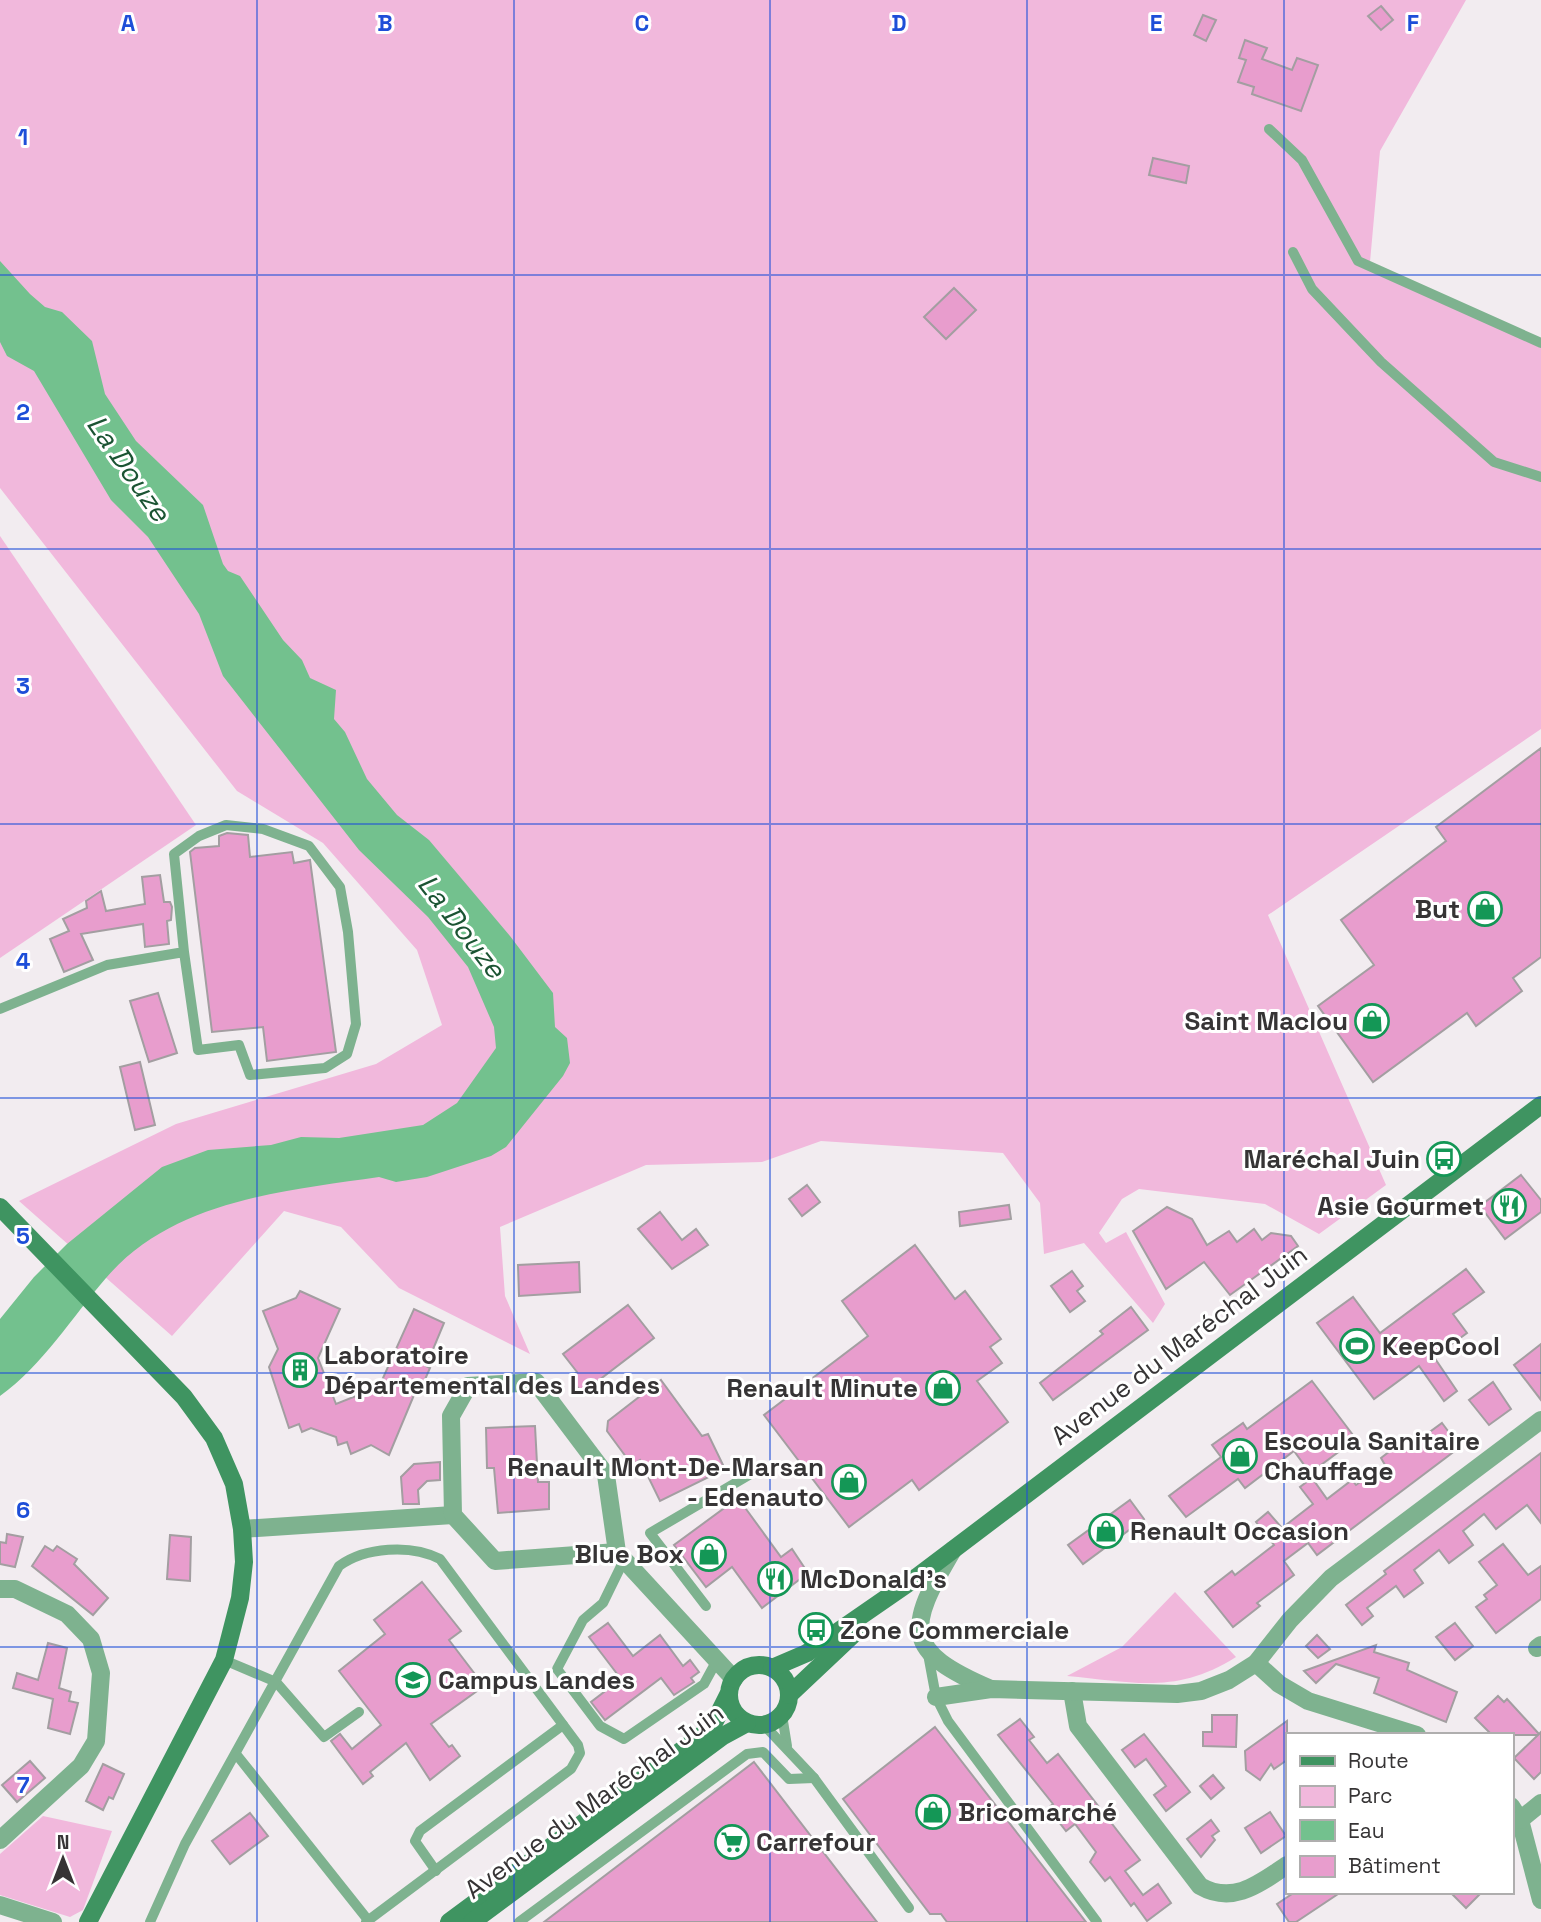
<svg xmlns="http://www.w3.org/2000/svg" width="1541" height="1922" font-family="'Space Grotesk',sans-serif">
<rect width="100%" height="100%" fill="#f2ecf0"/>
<g fill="#f1b8dc">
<polygon points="0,0 1466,0 1380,151 1370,262 1541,348 1541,729 1268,915 1386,1185 1319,1234 1265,1204 1139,1189 1122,1199 1099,1233 1106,1243 1126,1232 1165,1304 1153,1323 1084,1243 1044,1254 1040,1203 1003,1153 821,1141 762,1162 646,1165 500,1227 505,1296 530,1354 399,1288 341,1227 284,1211 172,1336 19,1201 176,1124 376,1064 442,1025 417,950 323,843 237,791 0,488"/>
<polygon points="0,536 196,825 0,958"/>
<path d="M 1175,1592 L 1236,1657 C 1176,1695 1133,1682 1067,1676 L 1122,1647 Z"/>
<polygon points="43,1816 112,1831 83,1910 70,1917 0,1895 0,1854"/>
</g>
<path fill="#73c18e" d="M 0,261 L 30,294 L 45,307 L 62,312 L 92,341 L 105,394 L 136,441 L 203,505 L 223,564 L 228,571 L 240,576 L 283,640 L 302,660 L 310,678 L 336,690 L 334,719 L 345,732 L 367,779 L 397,815 L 429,840 L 510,936 L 553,993 L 555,1027 L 567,1038 L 570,1063 L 563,1076 L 506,1147 L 491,1156 L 427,1177 L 396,1182 L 379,1177 C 284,1191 173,1200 106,1278 C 72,1317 43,1365 0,1396 L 0,1319 L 34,1277 L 67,1244 L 162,1167 L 208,1150 L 271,1145 L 301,1137 L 339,1138 L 423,1125 L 457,1103 L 496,1048 L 494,1027 L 468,967 L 428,917 L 359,850 L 223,676 L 199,614 L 148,537 L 111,500 L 34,371 L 7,356 L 0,342 Z"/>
<g fill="#e89dcd" stroke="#a39ea1" stroke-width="2">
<polygon points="1381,6 1393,20 1381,30 1368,16"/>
<polygon points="1203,15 1216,20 1206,41 1194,35"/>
<polygon points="1245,40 1267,48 1262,59 1292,70 1297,58 1318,65 1301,111 1252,94 1254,87 1238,82 1246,60 1239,58"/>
<polygon points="1153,158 1189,166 1186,183 1149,175"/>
<polygon points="954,288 976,310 946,339 924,317"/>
<polygon points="1541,748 1541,957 1513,978 1522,991 1476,1026 1467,1013 1373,1082 1318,1006 1374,965 1341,920 1446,841 1436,827"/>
<polygon points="227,833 248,835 250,857 292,852 294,863 310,860 336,1052 267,1061 263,1027 212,1032 190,852 195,848 219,846 219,836"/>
<polygon points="160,875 164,902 170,902 172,907 171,920 167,921 169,944 145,947 143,924 81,934 93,960 64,972 50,939 69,931 63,919 87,908 86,901 101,891 106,911 145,904 142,877"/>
<polygon points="158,993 177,1053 149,1062 130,1001"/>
<polygon points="140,1062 155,1125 135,1130 120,1067"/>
<polygon points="1521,1175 1541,1200 1541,1212 1505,1239 1480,1206"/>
<polygon points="807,1185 820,1202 802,1216 789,1199"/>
<polygon points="1009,1205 1011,1219 960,1226 959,1212"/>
<polygon points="1167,1207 1192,1219 1207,1245 1229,1231 1237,1242 1254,1229 1262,1240 1271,1233 1291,1236 1298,1246 1230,1295 1204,1262 1166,1289 1133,1231"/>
<polygon points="660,1212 682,1240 696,1229 708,1245 672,1269 638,1229"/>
<polygon points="915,1245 955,1299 965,1291 1001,1339 990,1347 1002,1363 977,1381 1008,1422 919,1490 912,1480 849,1527 764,1415 868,1336 842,1301"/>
<polygon points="579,1262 580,1292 519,1296 518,1265"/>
<polygon points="1466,1269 1484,1292 1453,1314 1467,1333 1434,1357 1457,1391 1444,1401 1419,1366 1374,1399 1317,1323 1353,1297 1380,1333"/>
<polygon points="1072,1271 1083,1286 1077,1291 1085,1301 1070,1312 1051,1286"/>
<polygon points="300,1291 340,1309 318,1358 336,1404 379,1387 414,1309 444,1323 426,1366 430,1368 423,1384 419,1383 389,1455 371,1445 351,1454 347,1442 338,1445 336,1437 311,1428 302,1432 299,1424 289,1428 269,1367 278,1349 263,1311 296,1298"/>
<polygon points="628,1305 654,1338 582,1393 570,1377 577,1372 563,1354"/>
<polygon points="1131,1307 1148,1330 1053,1400 1040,1383 1103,1334 1100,1331"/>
<polygon points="1541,1344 1541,1400 1514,1365"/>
<polygon points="661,1380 702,1436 708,1434 725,1469 660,1501 640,1460 632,1465 607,1431 608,1421"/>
<polygon points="1312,1381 1356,1439 1310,1473 1294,1451 1245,1488 1238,1479 1186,1517 1169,1496 1221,1457 1212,1445 1243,1423 1247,1429"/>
<polygon points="1493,1382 1511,1409 1489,1425 1469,1400"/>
<polygon points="1442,1423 1460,1447 1317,1555 1308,1543 1284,1561 1294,1575 1257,1603 1260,1606 1233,1627 1205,1592 1232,1571 1235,1575 1274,1545 1256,1522 1268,1512 1282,1528 1313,1504 1300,1487 1312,1478 1327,1499 1352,1480 1356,1485 1385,1465 1381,1458 1394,1448 1395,1451 1402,1446 1405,1450"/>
<polygon points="535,1426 538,1482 549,1482 549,1509 498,1513 494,1468 487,1468 486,1428"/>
<polygon points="1541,1453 1541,1523 1527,1505 1496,1529 1484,1514 1463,1531 1473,1545 1449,1563 1439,1550 1414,1570 1423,1583 1404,1597 1396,1586 1367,1608 1373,1616 1362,1625 1346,1605 1386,1574 1384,1571"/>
<polygon points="440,1462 440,1480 427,1481 418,1490 419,1504 403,1504 401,1477 414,1464"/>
<polygon points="738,1498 781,1557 792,1549 808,1573 762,1608 732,1567 706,1587 674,1545"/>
<polygon points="1130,1500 1144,1519 1083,1564 1068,1545"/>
<polygon points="7,1534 23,1537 15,1567 0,1564 0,1542 6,1543"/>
<polygon points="170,1535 191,1537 190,1581 167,1579"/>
<polygon points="1503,1544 1528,1575 1541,1566 1541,1599 1496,1633 1476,1607 1487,1599 1484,1595 1497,1585 1479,1562"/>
<polygon points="45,1546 53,1551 57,1546 77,1559 74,1564 108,1598 93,1615 32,1566"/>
<polygon points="422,1582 461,1631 449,1640 484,1686 431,1724 449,1747 452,1745 460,1756 430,1780 406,1743 370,1772 373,1776 363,1784 331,1741 340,1734 352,1749 381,1725 339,1671 385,1634 374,1620"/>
<polygon points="608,1623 633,1656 660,1635 683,1666 690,1660 699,1672 691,1678 694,1682 674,1695 661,1678 605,1720 591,1702 621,1679 589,1637"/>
<polygon points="1455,1623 1473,1646 1455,1660 1436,1637"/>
<polygon points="1317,1635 1330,1649 1318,1658 1306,1646"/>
<polygon points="48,1643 67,1648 59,1688 71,1692 69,1701 78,1703 70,1734 48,1728 53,1699 13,1688 17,1673 38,1680"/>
<polygon points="1376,1645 1374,1652 1409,1663 1407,1670 1457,1692 1446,1722 1374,1693 1379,1678 1336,1664 1316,1683 1304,1671"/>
<polygon points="1498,1696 1504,1702 1507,1699 1539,1734 1541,1732 1541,1772 1534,1779 1514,1758 1538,1735 1492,1735 1475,1718"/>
<polygon points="1212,1715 1237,1715 1236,1747 1203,1746 1203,1732 1212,1732"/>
<polygon points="1020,1719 1034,1737 1029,1740 1047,1763 1058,1754 1140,1860 1125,1871 1143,1895 1158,1884 1171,1903 1147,1921 1134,1903 1131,1906 1110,1877 1105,1881 1090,1862 1096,1852 1075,1824 1066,1831 1048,1808 1053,1804 998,1735"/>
<polygon points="1287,1721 1287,1760 1274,1769 1271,1764 1260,1780 1246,1770 1245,1751"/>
<polygon points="935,1727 1021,1838 1086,1922 947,1922 941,1914 930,1914 843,1799"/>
<polygon points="1144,1734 1190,1792 1166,1811 1154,1795 1166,1786 1146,1759 1135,1767 1122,1750"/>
<polygon points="30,1761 45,1778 17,1802 2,1785"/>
<polygon points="754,1762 877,1922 544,1922"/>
<polygon points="103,1764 124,1774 113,1799 109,1797 103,1810 86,1801"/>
<polygon points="1213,1775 1224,1788 1211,1799 1200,1786"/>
<polygon points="1270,1812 1286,1836 1261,1853 1245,1828"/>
<polygon points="250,1813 268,1836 230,1864 212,1841"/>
<polygon points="1211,1820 1219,1831 1212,1836 1215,1840 1201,1857 1187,1839"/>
<polygon points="1295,1892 1341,1892 1296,1922 1289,1922 1277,1904"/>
<polygon points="1450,1892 1482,1892 1466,1908"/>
</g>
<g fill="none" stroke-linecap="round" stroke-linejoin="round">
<g stroke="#7eb28f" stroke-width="10">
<polyline points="1269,129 1302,160 1358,261 1541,343"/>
<polyline points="1293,252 1312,289 1381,362 1494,462 1541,477"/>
<polyline points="0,1009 107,965 184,952 174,854 199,836 226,825 263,829 309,846 340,887 348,932 356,1024 347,1054 325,1068 250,1075 239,1045 198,1050 184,952"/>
<polyline points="625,1558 603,1603 583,1620 557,1669 600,1726 624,1739 704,1684 716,1662"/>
<polyline points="706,1606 650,1533 749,1475"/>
<polyline points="928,1654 936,1697 948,1721 1097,1922"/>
<polyline points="224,1660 276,1682 324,1737 359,1712"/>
<polyline points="782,1715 787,1746"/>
<polyline points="764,1725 814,1778 909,1908"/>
<polyline points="236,1754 368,1920"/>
<polyline points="436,1871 415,1841 420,1831 563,1725"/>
<path d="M 150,1922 L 185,1844 L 339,1566 C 365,1547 411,1544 440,1559 L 578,1745 L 580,1753 L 571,1769 L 366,1922"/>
<polyline points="519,1922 747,1754 763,1752 789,1779 814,1778"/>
</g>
<g stroke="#7eb28f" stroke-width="18">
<polyline points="242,1529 453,1515"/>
<path d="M 953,1550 C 906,1629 902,1651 991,1689"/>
<polyline points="617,1552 606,1475 536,1382 468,1386 451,1416 453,1515 495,1561 617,1552 734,1679"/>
<polyline points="0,1589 15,1589 67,1614 91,1639 101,1673 96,1741 81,1766 0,1840"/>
<polyline points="1537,1648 1541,1645"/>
<polyline points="1256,1663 1279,1684 1308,1701 1417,1735"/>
<path d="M 1072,1691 L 1078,1726 L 1200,1886 C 1233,1905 1259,1884 1287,1865"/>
<polyline points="936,1697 991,1689 1177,1694 1201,1691 1229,1680 1256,1663 1290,1620 1331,1578 1541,1420"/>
<polyline points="1511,1806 1520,1820 1541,1900"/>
<polyline points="1520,1820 1541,1803"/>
<polyline points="0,1905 53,1922"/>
</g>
<g stroke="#3f9461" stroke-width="18">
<polyline points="0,1207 184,1397 214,1438 234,1484 242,1529 244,1562 240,1598 224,1660 88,1922"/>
<circle cx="759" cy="1695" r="30"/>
<polyline points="772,1668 807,1653 917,1577 1541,1105"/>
<polyline points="789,1695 858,1630"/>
<polyline points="449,1922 701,1736 713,1725 728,1695"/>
<polyline points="472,1922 723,1736 747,1723"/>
</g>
</g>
<path fill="none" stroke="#1d4ed8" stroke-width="2" stroke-opacity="0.55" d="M 257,0 L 257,1922M 514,0 L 514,1922M 770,0 L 770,1922M 1027,0 L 1027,1922M 1284,0 L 1284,1922M 0,275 L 1541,275M 0,549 L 1541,549M 0,824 L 1541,824M 0,1098 L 1541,1098M 0,1373 L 1541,1373M 0,1647 L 1541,1647"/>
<defs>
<g id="shop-ring" transform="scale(1.75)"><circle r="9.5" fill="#fff" stroke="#149756" stroke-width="1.5"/><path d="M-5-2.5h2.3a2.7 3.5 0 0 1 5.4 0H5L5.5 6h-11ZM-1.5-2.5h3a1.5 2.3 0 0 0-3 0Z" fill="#149756"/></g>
<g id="bus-ring" transform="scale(1.75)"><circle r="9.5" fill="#fff" stroke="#149756" stroke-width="1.5"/><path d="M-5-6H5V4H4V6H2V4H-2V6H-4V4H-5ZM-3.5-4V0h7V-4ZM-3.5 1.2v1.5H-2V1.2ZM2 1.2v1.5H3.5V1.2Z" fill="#149756"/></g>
<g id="restaurant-ring" transform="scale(1.75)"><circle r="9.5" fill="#fff" stroke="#149756" stroke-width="1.5"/><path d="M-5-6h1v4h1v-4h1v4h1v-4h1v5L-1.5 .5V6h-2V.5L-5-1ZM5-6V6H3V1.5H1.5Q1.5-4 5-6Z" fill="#149756"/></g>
<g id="stadium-ring" transform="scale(1.75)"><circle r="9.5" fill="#fff" stroke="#149756" stroke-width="1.5"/><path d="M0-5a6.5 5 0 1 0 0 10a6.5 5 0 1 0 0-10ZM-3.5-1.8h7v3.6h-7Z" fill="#149756"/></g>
<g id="building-ring" transform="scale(1.75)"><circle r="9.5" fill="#fff" stroke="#149756" stroke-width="1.5"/><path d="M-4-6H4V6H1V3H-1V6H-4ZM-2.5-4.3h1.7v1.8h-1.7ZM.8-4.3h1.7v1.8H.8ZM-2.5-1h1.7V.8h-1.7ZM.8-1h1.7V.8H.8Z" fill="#149756"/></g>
<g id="university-ring" transform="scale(1.75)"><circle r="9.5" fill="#fff" stroke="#149756" stroke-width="1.5"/><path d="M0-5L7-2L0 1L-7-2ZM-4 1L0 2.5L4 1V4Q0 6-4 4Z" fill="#149756"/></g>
<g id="supermarket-ring" transform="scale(1.75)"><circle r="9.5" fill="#fff" stroke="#149756" stroke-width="1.5"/><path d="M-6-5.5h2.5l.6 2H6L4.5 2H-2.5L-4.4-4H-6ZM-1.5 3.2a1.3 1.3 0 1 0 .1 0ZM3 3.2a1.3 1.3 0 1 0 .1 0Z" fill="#149756"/></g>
</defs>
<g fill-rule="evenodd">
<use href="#shop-ring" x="1485" y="909"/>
<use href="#shop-ring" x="1372" y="1021"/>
<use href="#bus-ring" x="1444" y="1159"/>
<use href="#restaurant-ring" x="1509" y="1206"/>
<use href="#stadium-ring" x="1357" y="1346"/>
<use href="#building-ring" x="300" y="1370"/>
<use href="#shop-ring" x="943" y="1388"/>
<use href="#shop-ring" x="1240" y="1456"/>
<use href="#shop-ring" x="849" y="1482"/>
<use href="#shop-ring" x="1106" y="1531"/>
<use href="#shop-ring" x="709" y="1554"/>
<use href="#restaurant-ring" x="775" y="1579"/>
<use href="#bus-ring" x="816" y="1630"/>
<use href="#university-ring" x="413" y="1680"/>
<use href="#shop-ring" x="933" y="1812"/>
<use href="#supermarket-ring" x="732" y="1842"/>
</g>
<g text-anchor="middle" stroke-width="6" stroke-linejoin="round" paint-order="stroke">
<g font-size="26" font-weight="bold" fill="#363435" stroke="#fff" text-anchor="start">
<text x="1460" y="918" text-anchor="end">But</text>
<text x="1348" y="1030" text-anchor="end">Saint Maclou</text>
<text x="1420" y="1168" text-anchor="end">Maréchal Juin</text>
<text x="1484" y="1215" text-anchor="end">Asie Gourmet</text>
<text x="1382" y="1355">KeepCool</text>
<text x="324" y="1364">Laboratoire<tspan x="324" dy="30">Départemental des Landes</tspan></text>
<text x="918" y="1397" text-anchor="end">Renault Minute</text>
<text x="1264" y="1450">Escoula Sanitaire<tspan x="1264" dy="30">Chauffage</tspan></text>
<text x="824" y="1476" text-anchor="end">Renault Mont-De-Marsan<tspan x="824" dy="30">- Edenauto</tspan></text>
<text x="1130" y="1540">Renault Occasion</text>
<text x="684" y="1563" text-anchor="end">Blue Box</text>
<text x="800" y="1588">McDonald's</text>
<text x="840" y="1639">Zone Commerciale</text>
<text x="438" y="1689">Campus Landes</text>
<text x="958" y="1821">Bricomarché</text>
<text x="756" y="1851">Carrefour</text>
</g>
<g font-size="26" fill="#363435" stroke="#fff">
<text transform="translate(1179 1345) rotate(-37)" y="9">Avenue du Maréchal Juin</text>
<text transform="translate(594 1801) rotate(-36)" y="9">Avenue du Maréchal Juin</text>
</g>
<g font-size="28" font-style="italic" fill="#1b5433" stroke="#fff">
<text transform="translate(129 468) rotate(55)" y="10">La Douze</text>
<text transform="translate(462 926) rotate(52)" y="10">La Douze</text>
</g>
</g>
<g font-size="23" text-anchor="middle" font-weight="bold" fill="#1d4ed8" stroke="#fff" stroke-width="6" stroke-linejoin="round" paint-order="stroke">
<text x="128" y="31">A</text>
<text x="385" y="31">B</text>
<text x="642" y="31">C</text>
<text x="899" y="31">D</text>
<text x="1156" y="31">E</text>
<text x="1413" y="31">F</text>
<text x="23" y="145">1</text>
<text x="23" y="420">2</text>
<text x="23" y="694">3</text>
<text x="23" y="969">4</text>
<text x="23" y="1244">5</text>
<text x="23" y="1518">6</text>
<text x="23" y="1793">7</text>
</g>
<rect x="1286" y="1733" width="228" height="161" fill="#ffffff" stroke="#afaeae" stroke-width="2"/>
<rect x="1300" y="1756" width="35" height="10" fill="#3f9461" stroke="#afaeae" stroke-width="2"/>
<text x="1348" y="1768" font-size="21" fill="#363435">Route</text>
<rect x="1300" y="1786" width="35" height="21" fill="#f1b8dc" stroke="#afaeae" stroke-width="2"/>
<text x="1348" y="1803" font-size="21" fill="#363435">Parc</text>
<rect x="1300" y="1820" width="35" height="21" fill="#73c18e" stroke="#afaeae" stroke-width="2"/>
<text x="1348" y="1838" font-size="21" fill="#363435">Eau</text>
<rect x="1300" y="1856" width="35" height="21" fill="#e89dcd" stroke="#afaeae" stroke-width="2"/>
<text x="1348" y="1873" font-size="21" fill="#363435">Bâtiment</text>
<g transform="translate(63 1859)" stroke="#ffffff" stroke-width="5" paint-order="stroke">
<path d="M0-5L12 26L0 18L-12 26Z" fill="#363435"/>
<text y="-10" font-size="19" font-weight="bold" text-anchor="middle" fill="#363435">N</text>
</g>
</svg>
